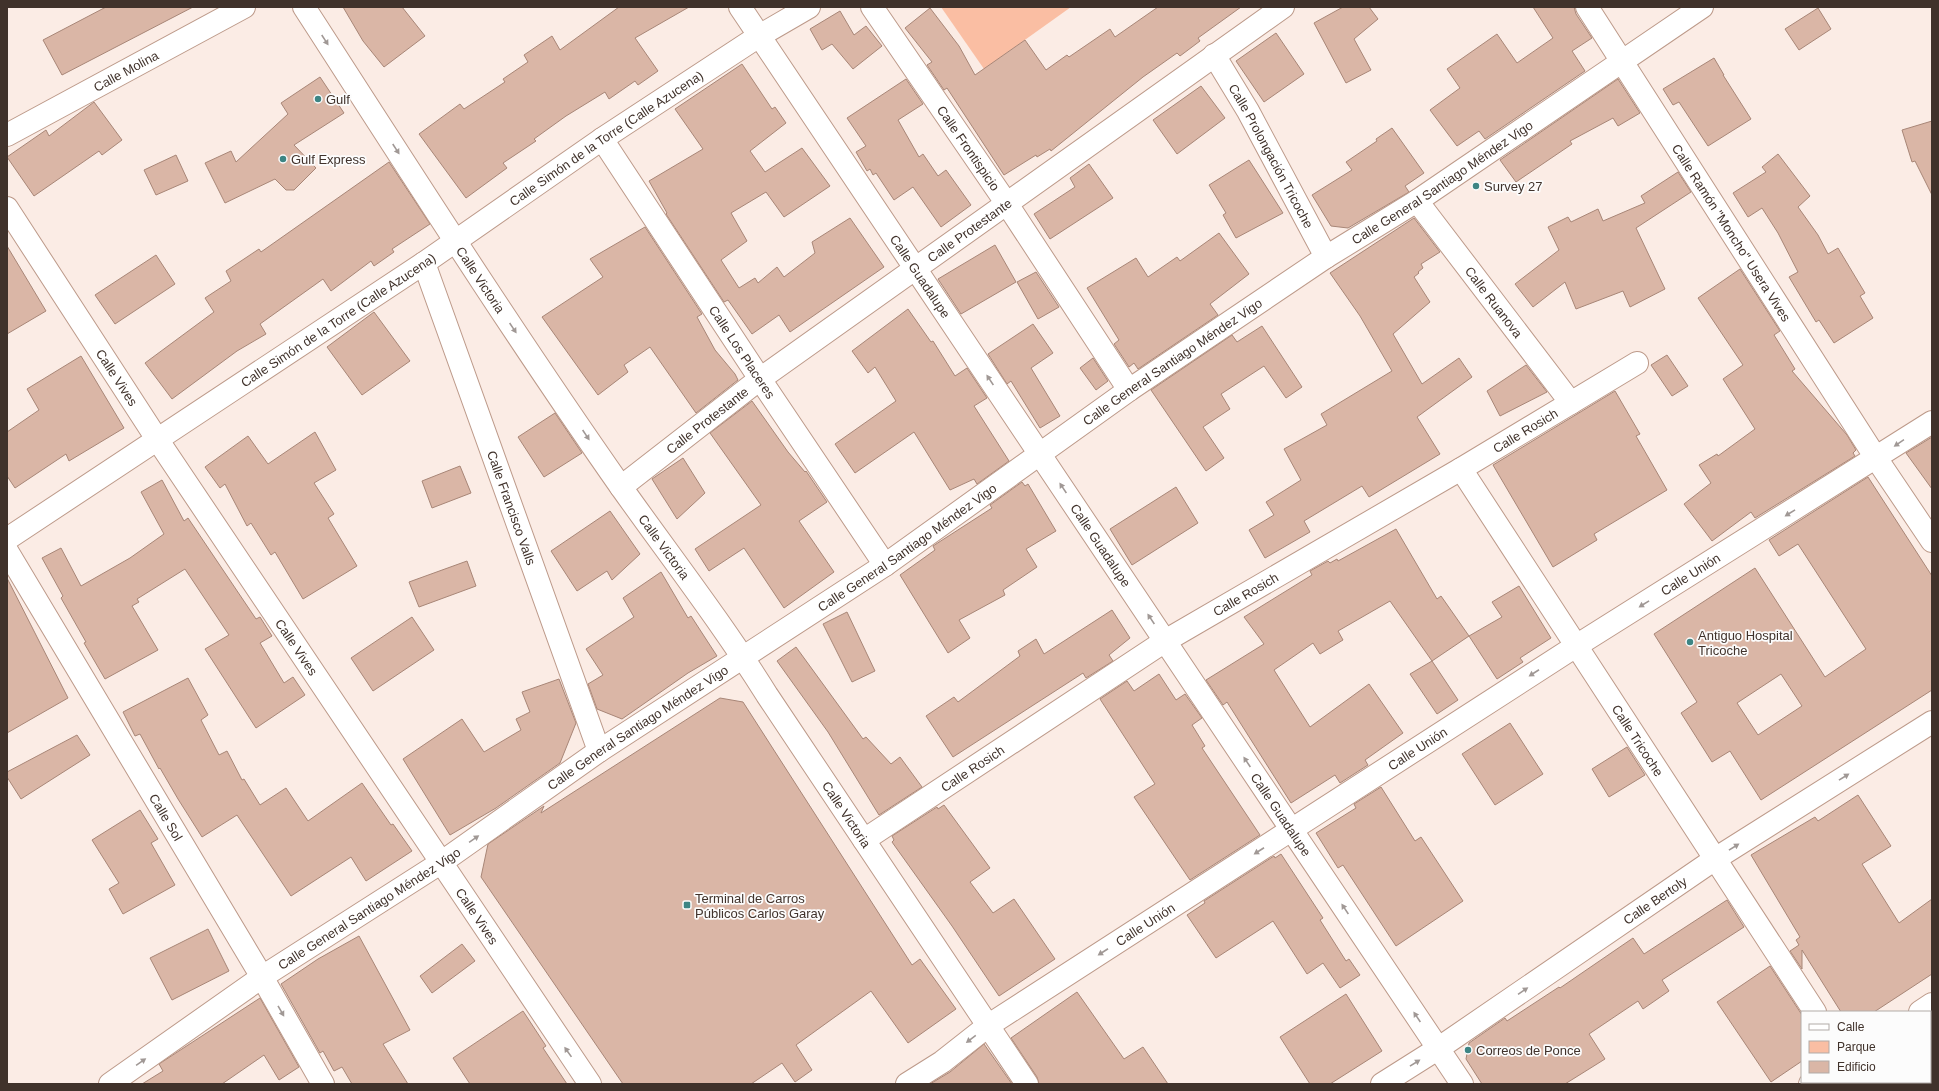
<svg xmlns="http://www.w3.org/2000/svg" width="1939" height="1091" font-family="Helvetica,sans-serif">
<rect width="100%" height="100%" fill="#fbece5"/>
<polygon fill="#fabea3" points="941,7 1071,7 984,69"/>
<g fill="#dab6a6" stroke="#a88677" fill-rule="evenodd">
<polygon points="106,7 193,7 62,75 43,40"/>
<polygon points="343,7 402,7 425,36 384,67 363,41"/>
<polygon points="619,7 689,7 635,38 658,71 638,85 635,81 609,99 605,92 566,116 534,139 536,141 503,163 507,168 466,198 419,134 460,104 464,109 505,82 503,79 528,62 524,55 552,36 560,50"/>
<polygon points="1158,7 1241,7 1198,38 1200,41 1180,56 1177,53 1143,77 1051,151 1050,149 1037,157 1036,155 1004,175 947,88 944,90 927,65 932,62 905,28 930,8 959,46 975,75 1025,40 1046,70 1067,55 1069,57 1110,29 1115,37"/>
<polygon points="1343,7 1369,7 1378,19 1354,39 1371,70 1346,83 1314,23"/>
<polygon points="1533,7 1574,7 1576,14 1592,38 1572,51 1585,71 1485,139 1479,131 1457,146 1430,110 1460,88 1447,69 1497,34 1517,63 1553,38"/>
<polygon points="1818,8 1831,29 1799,50 1785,29"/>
<polygon points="840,11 854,35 866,26 882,46 853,69 832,44 822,50 810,29"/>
<polygon points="1276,33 1304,74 1264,102 1236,61"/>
<polygon points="1714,58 1724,75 1723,75 1751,119 1708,146 1679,102 1673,105 1663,89"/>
<polygon points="742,64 772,109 775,107 786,123 750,151 765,172 802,148 830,186 784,217 766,192 731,213 747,241 721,260 739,288 755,278 758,283 777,267 784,277 815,253 812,242 850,218 884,267 790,332 779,315 752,334 728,300 724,302 666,214 667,213 649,181 703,149 675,109"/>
<polygon points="320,77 344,113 294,145 316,168 294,190 286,190 275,179 225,203 205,163 231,151 236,162 288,114 281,103"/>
<polygon points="906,79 923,104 898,120 919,157 923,154 938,176 946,170 971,205 941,227 913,187 894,200 876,173 873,175 870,169 867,171 856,152 866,146 847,118"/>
<polygon points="1618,79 1640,113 1618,126 1613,118 1570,141 1572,144 1516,182 1500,160"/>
<polygon points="1201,86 1225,118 1177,154 1153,120"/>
<polygon points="94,102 122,140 102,155 99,151 34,196 7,157 46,130 49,136"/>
<polygon points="1932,121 1932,195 1915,161 1912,162 1902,130"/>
<polygon points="1392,128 1424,173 1405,186 1409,192 1348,228 1331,226 1312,195 1352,170 1346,162 1377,141 1376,139"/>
<polygon points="1778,154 1810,196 1798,207 1818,235 1828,254 1838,248 1865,293 1860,296 1873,318 1834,343 1819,320 1816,322 1789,277 1798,272 1778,233 1762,208 1748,217 1733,193 1766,172 1762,167"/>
<polygon points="176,155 188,181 156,195 144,170"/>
<polygon points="1249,160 1283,213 1236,238 1223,215 1226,213 1209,185"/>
<polygon points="389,162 430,224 392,249 394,252 374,266 371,261 331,291 323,279 260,324 266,334 237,351 172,399 145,363 214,312 205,298 231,281 226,271 259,249 261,252"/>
<polygon points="1089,164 1113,198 1050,239 1034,214 1075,187 1070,178"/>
<polygon points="1678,172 1691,192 1636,228 1665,289 1630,307 1623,291 1576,309 1565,282 1533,307 1515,284 1559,250 1548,227 1568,217 1571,222 1598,209 1603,221 1645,203 1641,196"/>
<polygon points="1414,218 1440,252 1421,264 1423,268 1418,272 1419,273 1414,277 1430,302 1393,334 1422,384 1459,358 1472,377 1417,417 1440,454 1369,497 1362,486 1304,521 1310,532 1265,558 1249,530 1274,515 1266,502 1301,480 1284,449 1327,425 1321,414 1392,371 1360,316 1330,273"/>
<polygon points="645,227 702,314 697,317 715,350 735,374 738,380 696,413 650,347 624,365 628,372 598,395 542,317 603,277 590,259"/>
<polygon points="1219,233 1249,274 1210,304 1218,315 1138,369 1134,363 1129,367 1114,344 1119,340 1087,288 1136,258 1148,277 1177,257 1180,261"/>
<polygon points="995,245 1016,282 961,314 938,279"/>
<polygon points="7,246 46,311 7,334"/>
<polygon points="156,255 175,284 115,324 95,295"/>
<polygon points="1740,269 1780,331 1774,335 1795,369 1792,371 1847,435 1856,450 1853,453 1855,456 1755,518 1751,512 1712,541 1684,504 1711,483 1699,465 1717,454 1718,456 1755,429 1723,379 1743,365 1698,298"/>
<polygon points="1036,272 1059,307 1038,319 1017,282"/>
<polygon points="908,309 931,342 933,341 955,376 967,368 987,398 974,406 1009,461 977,484 974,479 950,490 914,432 855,473 835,444 896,401 875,367 868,373 852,351"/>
<polygon points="374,312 410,361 362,395 327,347"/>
<polygon points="1033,324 1053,353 1031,368 1060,416 1040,428 1011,381 1007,384 988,354"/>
<polygon points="1262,326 1302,387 1286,398 1264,366 1221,394 1230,409 1203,427 1224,458 1206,471 1151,390 1232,335 1237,342"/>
<polygon points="1667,355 1688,386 1672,396 1651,365"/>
<polygon points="81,356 124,428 69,461 66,454 15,488 7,476 7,432 39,410 27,389"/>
<polygon points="1093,358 1108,381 1096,390 1080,368"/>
<polygon points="1526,365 1547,392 1500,416 1487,391"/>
<polygon points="1615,391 1640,434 1636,436 1667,490 1594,534 1597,540 1553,567 1493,465"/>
<polygon points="752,401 788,452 805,472 806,471 827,502 799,521 834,572 784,608 744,548 709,571 695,549 761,505 710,433"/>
<polygon points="555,413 582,453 544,477 518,437"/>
<polygon points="315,432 336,470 314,483 334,514 328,518 357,566 303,599 275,552 271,555 251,523 247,526 225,484 220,488 205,467 248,436 268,464"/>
<polygon points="1932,437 1932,489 1906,453"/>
<polygon points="683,458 705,493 677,519 652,479"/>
<polygon points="460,466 471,493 432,508 422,481"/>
<path d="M 1868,477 L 1932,576 L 1932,690 L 1761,800 L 1730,751 L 1712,762 L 1681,713 L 1697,702 L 1654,634 L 1755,568 L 1825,677 L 1866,649 L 1798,544 L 1779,556 L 1769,540 ZM 1781,674 L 1802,706 L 1758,735 L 1737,703 Z"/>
<polygon points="162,480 184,521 188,518 256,619 260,617 272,636 260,643 284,683 293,677 305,695 256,728 205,649 229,635 185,569 137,599 139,602 132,606 158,650 105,679 84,643 86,642 61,598 63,596 42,558 61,548 81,586 130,558 164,534 141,492"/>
<polygon points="1022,482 1025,486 1028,484 1056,531 1026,549 1037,567 1003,590 1005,595 959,620 970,638 948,653 900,575 935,550 933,546 992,508 990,505"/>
<polygon points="1176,487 1198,523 1132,565 1110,529"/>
<polygon points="610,511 640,554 612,580 607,571 577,591 551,551"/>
<polygon points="1396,529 1437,599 1441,596 1469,636 1432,661 1390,601 1338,631 1343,640 1320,654 1313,643 1274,670 1310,727 1369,684 1403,733 1365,760 1368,765 1340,783 1335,775 1291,803 1227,702 1223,705 1206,680 1264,644 1244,617 1312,575 1310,571 1328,561 1330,563 1337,559 1338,561"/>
<polygon points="467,561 476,586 419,607 409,582"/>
<polygon points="661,572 688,618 691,616 717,656 688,673 622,719 597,709 588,684 603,675 586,649 634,617 623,598"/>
<polygon points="7,578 68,698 7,733"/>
<polygon points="1519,586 1551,638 1520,658 1523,662 1497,679 1469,636 1502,617 1492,602"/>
<polygon points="1112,610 1130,638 1109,655 1113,661 1086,678 1083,673 953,757 926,716 954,697 958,702 1020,656 1018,651 1036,639 1044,654"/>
<polygon points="847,612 875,671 852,682 823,624"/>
<polygon points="412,617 434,650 373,691 351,658"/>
<polygon points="796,647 863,739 866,737 891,764 900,757 922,787 879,815 828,732 777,661"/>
<polygon points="1432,661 1458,700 1437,714 1410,674"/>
<polygon points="1159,674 1176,700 1185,694 1202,718 1192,725 1205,746 1202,748 1260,835 1190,880 1134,797 1155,784 1100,699 1127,681 1134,691"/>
<polygon points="188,678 208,715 201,720 219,755 227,751 242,780 244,779 260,805 286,788 308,821 362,783 391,825 393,824 412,851 366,881 351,857 291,896 237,815 202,837 178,799 160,768 159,769 140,734 135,736 123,712"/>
<polygon points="559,679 576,723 560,763 496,808 450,835 403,759 462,719 484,752 521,730 516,719 530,712 522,692"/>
<polygon points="720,698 743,702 912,965 920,959 956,1009 908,1043 871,991 796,1045 812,1070 795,1082 782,1063 751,1084 623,1084 481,877 488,844 544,806 541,813"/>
<polygon points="1510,723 1543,774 1495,805 1462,754"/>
<polygon points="77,735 90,755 21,799 7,777 7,772"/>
<polygon points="1627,747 1645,775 1609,797 1592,769"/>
<polygon points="1381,787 1415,841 1421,837 1463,901 1396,946 1343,865 1338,868 1316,833 1356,808 1354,804"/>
<polygon points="1858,795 1891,846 1862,864 1899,923 1932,899 1932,974 1874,1012 1841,1012 1802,950 1802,969 1790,951 1799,945 1796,940 1800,937 1751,855 1815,817 1818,821"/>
<polygon points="944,805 990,868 970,882 993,913 1014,899 1055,959 999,996 952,926 892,842 894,840 892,836 937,807 938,809"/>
<polygon points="140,810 158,839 151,843 175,885 123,914 109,889 119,883 92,840"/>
<polygon points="1281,854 1323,918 1320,920 1346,961 1349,959 1360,975 1340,988 1323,963 1307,974 1273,921 1216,958 1187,915 1205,903 1204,901 1274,856 1275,858"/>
<polygon points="1727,900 1744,927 1662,980 1669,991 1643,1009 1638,1001 1589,1034 1605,1059 1565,1084 1482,1084 1466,1059 1469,1043 1505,1018 1507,1021 1559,987 1560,988 1633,938 1644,954"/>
<polygon points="208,929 229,971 172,1000 150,958"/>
<polygon points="359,936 410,1030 383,1044 408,1084 352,1084 342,1067 334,1071 323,1051 320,1053 281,984 318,959"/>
<polygon points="462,944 475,961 432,993 420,976"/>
<polygon points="1770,966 1802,1015 1802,1061 1771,1082 1717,1002"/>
<polygon points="1077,992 1124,1059 1143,1047 1168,1084 1039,1084 1037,1077 1011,1038"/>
<polygon points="1346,994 1382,1051 1330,1084 1310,1084 1280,1037"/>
<polygon points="260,998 299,1067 279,1080 264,1055 222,1084 142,1084 163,1071 159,1064"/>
<polygon points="523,1011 546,1046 543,1048 567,1084 470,1084 453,1058"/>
<polygon points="984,1044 1012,1084 930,1084 950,1072"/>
</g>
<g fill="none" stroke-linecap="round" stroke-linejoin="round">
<g stroke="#bd9a8a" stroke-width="24">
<g id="minor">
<path id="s1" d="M 304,7 C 408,168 511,330 621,487 C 670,556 722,623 767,695 L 1027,1084"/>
<path id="s2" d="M 740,7 L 1462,1084"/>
<path id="s3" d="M 872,7 L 1007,204 L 1129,390"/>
<path id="s4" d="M 1587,7 L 1876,458 L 1932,541"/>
<path id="s5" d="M 1214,55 L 1248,111 L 1326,257"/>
<path id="s6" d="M 7,135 L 244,7"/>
<path id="s7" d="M 602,139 L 760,379 L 885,565"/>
<path id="s8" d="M 1417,201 L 1571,403"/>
<path id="s9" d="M 7,208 L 157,439 L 590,1084"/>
<path id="s10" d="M 424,263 L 599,751"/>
<path id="s11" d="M 1461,469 L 1815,1012"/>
<path id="s12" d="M 621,487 L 760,379 L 1283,7"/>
<path id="s13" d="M 7,539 L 424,263 L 602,139 L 759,36 L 809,7"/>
<path id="s14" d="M 7,551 L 262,977 L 323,1084"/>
<path id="s15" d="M 864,840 L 1165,641 L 1461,469 L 1637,363"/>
<polyline points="1920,1012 1932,1004"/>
<polyline points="1861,1082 1862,1084"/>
<path id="s16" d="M 110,1084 L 262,977 L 442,862 L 599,751 L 885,565 L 1129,390 L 1326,257 L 1417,201 L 1702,7"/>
<path id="s17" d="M 907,1084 L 942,1062 L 989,1025 L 1576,646 L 1932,422"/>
<path id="s18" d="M 1382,1084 L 1439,1048 L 1715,859 L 1932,722"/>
<polyline points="1810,1084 1813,1082"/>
</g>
</g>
<use href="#minor" stroke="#fff" stroke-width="22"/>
</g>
<defs><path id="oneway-solid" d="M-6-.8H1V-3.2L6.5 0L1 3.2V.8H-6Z"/></defs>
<g fill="#a09895">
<use href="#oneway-solid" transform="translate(325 40) rotate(57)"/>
<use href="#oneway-solid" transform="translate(396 149) rotate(57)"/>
<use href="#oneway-solid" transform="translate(513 328) rotate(56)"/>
<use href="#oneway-solid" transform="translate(990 380) rotate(-124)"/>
<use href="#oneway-solid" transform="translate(586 435) rotate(56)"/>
<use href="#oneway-solid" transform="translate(1899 443) rotate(146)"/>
<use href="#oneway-solid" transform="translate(1063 488) rotate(-124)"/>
<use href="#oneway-solid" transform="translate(1790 513) rotate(148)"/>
<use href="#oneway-solid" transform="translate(1644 604) rotate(148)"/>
<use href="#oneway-solid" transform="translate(1151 619) rotate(-124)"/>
<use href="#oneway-solid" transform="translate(1534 673) rotate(147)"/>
<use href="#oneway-solid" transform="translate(1247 762) rotate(-124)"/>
<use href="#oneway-solid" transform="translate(1844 777) rotate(-32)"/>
<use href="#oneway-solid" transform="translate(474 839) rotate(-35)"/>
<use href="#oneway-solid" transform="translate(1734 847) rotate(-32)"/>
<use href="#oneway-solid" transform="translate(1259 851) rotate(147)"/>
<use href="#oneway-solid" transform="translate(1345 909) rotate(-124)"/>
<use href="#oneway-solid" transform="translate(1103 952) rotate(147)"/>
<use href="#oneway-solid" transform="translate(1523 991) rotate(-34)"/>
<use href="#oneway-solid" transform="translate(281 1011) rotate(60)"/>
<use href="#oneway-solid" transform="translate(1417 1017) rotate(-124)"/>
<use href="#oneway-solid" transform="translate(971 1039) rotate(143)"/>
<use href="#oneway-solid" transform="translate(568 1052) rotate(-125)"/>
<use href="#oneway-solid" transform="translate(141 1062) rotate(-35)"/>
<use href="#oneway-solid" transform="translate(1415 1063) rotate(-32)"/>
</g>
<g fill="#3d8584" stroke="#fcfcfc" stroke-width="1.5">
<circle cx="318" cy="99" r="4"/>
<circle cx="283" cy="159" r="4"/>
<circle cx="1476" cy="186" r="4"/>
<circle cx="1690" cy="642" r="4"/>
<rect x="683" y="901" width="8" height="8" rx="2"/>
<circle cx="1468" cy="1050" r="4"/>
</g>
<g text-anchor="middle" stroke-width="3.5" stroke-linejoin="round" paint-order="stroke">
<g font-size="13" fill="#40322b" stroke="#fcfcfc">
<text dy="5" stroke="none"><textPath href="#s6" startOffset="135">Calle Molina</textPath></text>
<text dy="5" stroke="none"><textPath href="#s13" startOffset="721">Calle Simón de la Torre (Calle Azucena)</textPath></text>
<text dy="5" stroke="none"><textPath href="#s3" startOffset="171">Calle Frontispicio</textPath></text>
<text dy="5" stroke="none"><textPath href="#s5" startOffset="116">Calle Prolongación Tricoche</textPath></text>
<text dy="5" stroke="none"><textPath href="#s16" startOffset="1609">Calle General Santiago Méndez Vigo</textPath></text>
<text dy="5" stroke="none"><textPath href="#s12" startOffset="433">Calle Protestante</textPath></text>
<text dy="5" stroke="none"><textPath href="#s4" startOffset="268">Calle Ramón "Moncho" Usera Vives</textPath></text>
<text dy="5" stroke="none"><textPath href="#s2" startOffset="324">Calle Guadalupe</textPath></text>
<text dy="5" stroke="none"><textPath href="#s1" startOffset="325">Calle Victoria</textPath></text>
<text dy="5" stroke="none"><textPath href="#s8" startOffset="127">Calle Ruanova</textPath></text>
<text dy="5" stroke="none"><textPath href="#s13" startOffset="397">Calle Simón de la Torre (Calle Azucena)</textPath></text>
<text dy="5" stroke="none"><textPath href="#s7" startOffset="255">Calle Los Placeres</textPath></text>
<text dy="5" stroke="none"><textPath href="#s16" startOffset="1285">Calle General Santiago Méndez Vigo</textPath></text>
<text dy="5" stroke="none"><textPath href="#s9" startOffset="202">Calle Vives</textPath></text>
<text dy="5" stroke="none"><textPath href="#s12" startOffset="109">Calle Protestante</textPath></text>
<text dy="5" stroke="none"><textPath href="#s15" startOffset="778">Calle Rosich</textPath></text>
<text dy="5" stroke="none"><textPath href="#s10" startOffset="260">Calle Francisco Valls</textPath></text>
<text dy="5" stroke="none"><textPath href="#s2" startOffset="648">Calle Guadalupe</textPath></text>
<text dy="5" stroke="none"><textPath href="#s1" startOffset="649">Calle Victoria</textPath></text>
<text dy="5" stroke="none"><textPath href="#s16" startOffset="961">Calle General Santiago Méndez Vigo</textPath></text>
<text dy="5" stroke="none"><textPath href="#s17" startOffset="935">Calle Unión</textPath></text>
<text dy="5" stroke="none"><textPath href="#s15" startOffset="454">Calle Rosich</textPath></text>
<text dy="5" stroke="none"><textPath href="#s9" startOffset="526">Calle Vives</textPath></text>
<text dy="5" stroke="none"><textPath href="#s16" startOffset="637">Calle General Santiago Méndez Vigo</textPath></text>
<text dy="5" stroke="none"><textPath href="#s11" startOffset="324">Calle Tricoche</textPath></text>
<text dy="5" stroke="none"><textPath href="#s17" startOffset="611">Calle Unión</textPath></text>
<text dy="5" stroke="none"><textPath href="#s15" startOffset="130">Calle Rosich</textPath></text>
<text dy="5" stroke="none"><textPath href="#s1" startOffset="973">Calle Victoria</textPath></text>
<text dy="5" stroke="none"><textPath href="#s2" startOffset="972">Calle Guadalupe</textPath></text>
<text dy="5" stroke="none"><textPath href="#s14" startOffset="310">Calle Sol</textPath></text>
<text dy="5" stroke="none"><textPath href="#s18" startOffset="329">Calle Bertoly</textPath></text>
<text dy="5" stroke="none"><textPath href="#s16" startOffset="313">Calle General Santiago Méndez Vigo</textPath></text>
<text dy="5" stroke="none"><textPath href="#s9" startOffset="850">Calle Vives</textPath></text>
<text dy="5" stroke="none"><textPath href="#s17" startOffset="287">Calle Unión</textPath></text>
</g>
<g font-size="13" fill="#40322b" stroke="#fcfcfc" text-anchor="start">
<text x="326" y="104">Gulf</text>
<text x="291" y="164">Gulf Express</text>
<text x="1484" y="191">Survey 27</text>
<text x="1698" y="640">Antiguo Hospital<tspan x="1698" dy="15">Tricoche</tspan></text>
<text x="695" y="903">Terminal de Carros<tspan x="695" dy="15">Públicos Carlos Garay</tspan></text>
<text x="1476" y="1055">Correos de Ponce</text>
</g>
</g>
<rect width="1939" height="1091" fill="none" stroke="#40322b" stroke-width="16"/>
<rect x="1801" y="1011" width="130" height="72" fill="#fcfcfc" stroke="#b1aba8"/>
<rect x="1809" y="1024" width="20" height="6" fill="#ffffff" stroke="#b1aba8"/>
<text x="1837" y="1031" font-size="12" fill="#40322b">Calle</text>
<rect x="1809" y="1041" width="20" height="12" fill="#fabea3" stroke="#b1aba8"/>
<text x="1837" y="1051" font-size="12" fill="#40322b">Parque</text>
<rect x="1809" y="1061" width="20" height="12" fill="#dab6a6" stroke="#b1aba8"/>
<text x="1837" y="1071" font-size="12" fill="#40322b">Edificio</text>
</svg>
